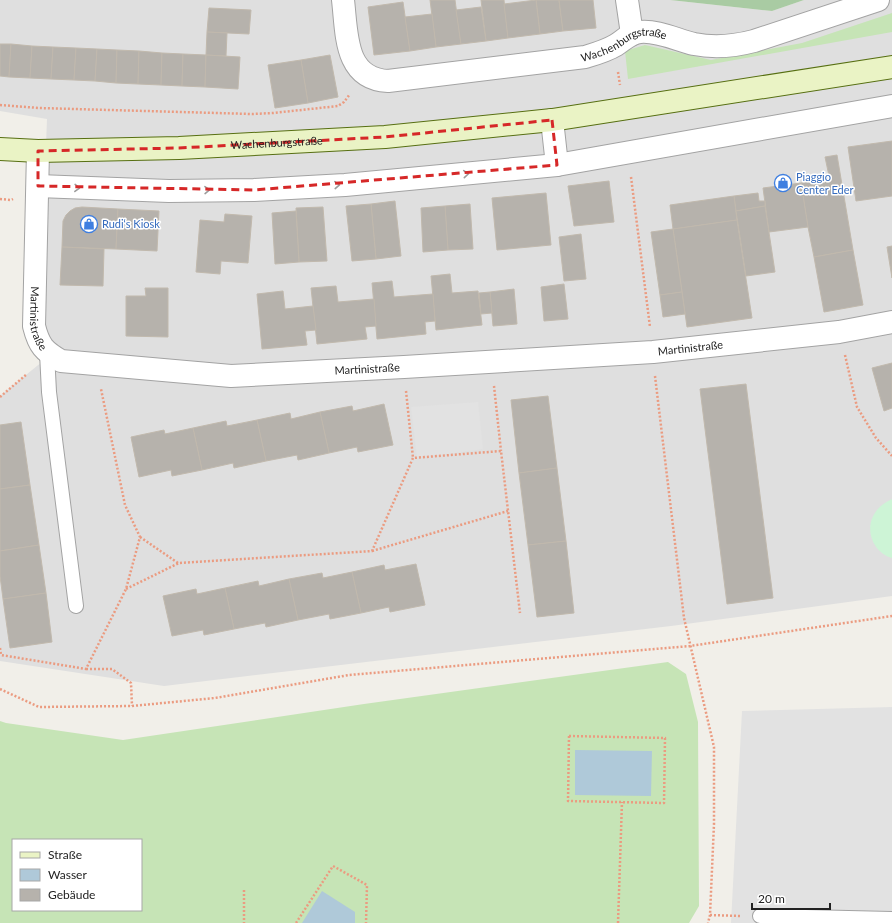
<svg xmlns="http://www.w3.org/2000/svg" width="892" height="923" font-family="Lato,sans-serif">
<rect width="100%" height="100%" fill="#f1efe9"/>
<polygon fill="#dfdfdf" points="0,0 670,0 772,11 804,0 892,0 892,596 671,626 164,686 0,661 0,396 53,353 39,328 47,119 0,111"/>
<g fill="#c6e4b6" fill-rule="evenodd">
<polygon points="892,13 892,32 628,79 625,51 645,45 711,60 802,43"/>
<path d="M 668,662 L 686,674 L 698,722 L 699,906 L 689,923 L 0,923 L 0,721 L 6,723 L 123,740 L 364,704 ZM 13,840 L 141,840 L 141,910 L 13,910 Z"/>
</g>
<polygon fill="#a9cba3" points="670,0 804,0 772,11"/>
<path fill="#cdf4d6" d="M 892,499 L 892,558 C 872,552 863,527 877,510 C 881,505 886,502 892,499 Z"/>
<g fill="#e2e2e2">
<polygon points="478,402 483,449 417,458 411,407"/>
<polygon points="892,707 892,923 731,923 742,711"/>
</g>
<g fill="#afc9d9">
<polygon points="575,750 652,751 651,796 575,795"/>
<polygon points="322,891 355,912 355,923 302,923"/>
</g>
<g fill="#b6b2ac" stroke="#c1b9ad">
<polygon points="430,0 455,0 461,44 436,47"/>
<polygon points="481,0 504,0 508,38 486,41"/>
<polygon points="536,0 559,0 563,31 540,34"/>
<polygon points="536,0 540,34 508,38 504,4"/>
<polygon points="559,0 593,0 596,28 563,31"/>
<polygon points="403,2 410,51 374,55 368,7"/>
<polygon points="481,7 486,41 461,44 456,10"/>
<polygon points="209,8 251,10 249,34 207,32"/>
<polygon points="432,14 436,47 410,51 405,17"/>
<polygon points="207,32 227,33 226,56 206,55"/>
<polygon points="0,44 11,44 9,77 0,76"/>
<polygon points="11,44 32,46 30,78 9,77"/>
<polygon points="32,46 53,47 51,79 30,78"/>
<polygon points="53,47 76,48 74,80 51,79"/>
<polygon points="76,48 97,49 95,81 74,80"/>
<polygon points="97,49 117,50 116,83 95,81"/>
<polygon points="117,50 139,51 138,84 116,83"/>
<polygon points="139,51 162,53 161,85 138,84"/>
<polygon points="162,53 183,54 182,86 161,85"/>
<polygon points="183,54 206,55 205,87 182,86"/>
<polygon points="206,55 240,57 238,89 205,87"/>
<polygon points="330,55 338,97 308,103 301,60"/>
<polygon points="301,60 308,103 275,108 268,65"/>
<polygon points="892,141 892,196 856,201 848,147"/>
<polygon points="837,155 853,250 814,257 808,227 801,183 829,176 825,157"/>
<polygon points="609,181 614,222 574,226 568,186"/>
<polygon points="801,183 808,227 769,232 763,188"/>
<polygon points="546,193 551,245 497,250 492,198"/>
<polygon points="758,193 759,201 765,201 765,206 736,211 734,196"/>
<polygon points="734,196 737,220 673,229 670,205"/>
<polygon points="395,201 401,256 376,259 371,204"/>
<polygon points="371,204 376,259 352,261 346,206"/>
<polygon points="470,204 473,249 448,250 445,206"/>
<polygon points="445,206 448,250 423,252 421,208"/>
<polygon points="765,206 775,272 746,276 736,211"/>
<polygon points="82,207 118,209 116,249 62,247 63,221 66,215 70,211 75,208"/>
<polygon points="323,207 327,261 299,262 296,208"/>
<polygon points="118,209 159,211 157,251 116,249"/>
<polygon points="296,211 299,262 275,264 272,213"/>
<polygon points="225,214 252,216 248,263 221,261 220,274 196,272 200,220 224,222"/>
<polygon points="737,220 752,318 687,327 673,229"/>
<polygon points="673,229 682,292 660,295 651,232"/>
<polygon points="581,234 586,279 564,281 559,237"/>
<polygon points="892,246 892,278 887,247"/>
<polygon points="62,247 104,249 103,286 60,285"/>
<polygon points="853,250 863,305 824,312 814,257"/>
<polygon points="450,274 452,293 478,291 482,325 436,330 431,276"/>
<polygon points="392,281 394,297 433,294 435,321 425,322 426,334 377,339 372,283"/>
<polygon points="564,284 568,319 544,321 541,287"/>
<polygon points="336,286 338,302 374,299 376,326 365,327 367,339 317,344 311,288"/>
<polygon points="145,288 168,288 168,337 126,336 126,296 146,296"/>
<polygon points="514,289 517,324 493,326 490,292"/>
<polygon points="283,291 285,309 313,306 316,330 305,331 307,345 262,349 257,294"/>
<polygon points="490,292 492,313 481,314 479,293"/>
<polygon points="682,292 685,314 663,317 660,295"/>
<polygon points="892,363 892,408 884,411 872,368"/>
<polygon points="746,384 773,598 727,604 700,389"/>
<polygon points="548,396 557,468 519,473 511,400"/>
<polygon points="384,404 393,445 358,452 357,447 329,453 320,412 352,406 353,411"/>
<polygon points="320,412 329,453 298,460 297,455 266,461 257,420 290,413 291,419"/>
<polygon points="257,420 266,461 234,468 233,463 202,470 193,428 226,421 227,426"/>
<polygon points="21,422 30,485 0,489 0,425"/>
<polygon points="193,428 202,470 172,476 171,470 139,477 131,437 164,430 165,434"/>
<polygon points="557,468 566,541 528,545 519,473"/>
<polygon points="30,485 39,545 0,551 0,489"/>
<polygon points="566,541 574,613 537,617 528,545"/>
<polygon points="39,545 46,593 3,599 0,576 0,551"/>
<polygon points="416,564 425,605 390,612 389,607 361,613 352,572 384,565 385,570"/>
<polygon points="352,572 361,613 330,619 329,614 298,620 289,579 322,573 323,578"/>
<polygon points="289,579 298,620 266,627 265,623 234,629 225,588 258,581 259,586"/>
<polygon points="225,588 234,629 204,635 203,630 172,636 163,596 196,589 197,594"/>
<polygon points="46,593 52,642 10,648 3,599"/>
</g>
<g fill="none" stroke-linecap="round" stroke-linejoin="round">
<g stroke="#a3a3a3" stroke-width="16">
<g id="lane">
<polyline points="47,353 49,392 76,606"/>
<polyline points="760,916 892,919"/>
</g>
</g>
<g stroke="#a3a3a3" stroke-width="24">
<g id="street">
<path id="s1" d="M 343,0 C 347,33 344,79 388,81 L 585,57 C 595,54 606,51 616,45 C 624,40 630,33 640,32 C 657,30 677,40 694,44 C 714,48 735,46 754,41 L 878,0"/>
<polyline points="627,0 632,34"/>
<polyline points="552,120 557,165"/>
<path id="s2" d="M 38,151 L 34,326 C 39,346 44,351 61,361 L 231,376 L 404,367 L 653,352 L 839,332 L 892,322"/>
<polyline points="38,186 169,191 254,190 345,185 557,165 892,106"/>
</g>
</g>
<g stroke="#576f12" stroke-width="24">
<g id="secondary">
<path id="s3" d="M 0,149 L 38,151 L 179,148 L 385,137 L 552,120 L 892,67"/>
</g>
</g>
<g stroke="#eb9b80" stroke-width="2.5" stroke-dasharray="2 2" stroke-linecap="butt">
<polyline points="618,72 620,85"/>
<polyline points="0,105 39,108 252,114 273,113 338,106 344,102 350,94"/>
<polyline points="631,177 650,327"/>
<polyline points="0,199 11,200 13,199"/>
<polyline points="845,355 857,407 876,438 892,456"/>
<polyline points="655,376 684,618 714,747 714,824 710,915 708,923"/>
<polyline points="494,386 501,451"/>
<polyline points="406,391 413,458"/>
<polyline points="0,397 27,374"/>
<polyline points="140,537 178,563"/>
<polyline points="372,551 508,511"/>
<polyline points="126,589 179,563 372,551 413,458 501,451 520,613"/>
<polyline points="0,648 1,655 86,669 126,589 140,537 125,505 101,389"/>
<polyline points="86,669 112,669 131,683 132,706"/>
<polyline points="0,689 39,707 132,706 215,698 349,675 690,646 892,616"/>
<polygon points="569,736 665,738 664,803 568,801"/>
<polyline points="244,890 244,923"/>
<polyline points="710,915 741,916"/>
<polyline points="296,923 333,866 367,885 366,923"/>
<polyline points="618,923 622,802"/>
</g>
<use href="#lane" stroke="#fff" stroke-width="14"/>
<use href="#street" stroke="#fff" stroke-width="22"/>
<use href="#secondary" stroke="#eaf3c5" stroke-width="22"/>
</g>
<defs><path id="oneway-chevron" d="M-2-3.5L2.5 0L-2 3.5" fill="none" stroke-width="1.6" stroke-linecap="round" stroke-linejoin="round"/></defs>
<g stroke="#9c9c9c">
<use href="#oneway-chevron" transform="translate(466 174) rotate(-5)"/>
<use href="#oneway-chevron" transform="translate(337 185) rotate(-3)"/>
<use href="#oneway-chevron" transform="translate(77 188) rotate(2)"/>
<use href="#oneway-chevron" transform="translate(207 190) rotate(-1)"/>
</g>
<path fill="none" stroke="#d62828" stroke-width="3" stroke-dasharray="8 5" stroke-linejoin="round" d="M 552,120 L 557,165 L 254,190 L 38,186 L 38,151 L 179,148 L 385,137 Z"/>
<defs>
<g id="shop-ring" transform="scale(0.9)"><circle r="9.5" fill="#fff" stroke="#3f7fe0" stroke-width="1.5"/><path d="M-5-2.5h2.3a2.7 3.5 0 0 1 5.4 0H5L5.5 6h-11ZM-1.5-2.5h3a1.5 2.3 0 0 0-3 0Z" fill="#3f7fe0"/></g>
</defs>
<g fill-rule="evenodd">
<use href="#shop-ring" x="783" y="183"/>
<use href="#shop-ring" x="89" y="224"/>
</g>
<g text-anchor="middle" stroke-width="3" stroke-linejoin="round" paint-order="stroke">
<g font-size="11" fill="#222" stroke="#fff">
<text dy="4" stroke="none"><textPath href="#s1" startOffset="344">Wachenburgstraße</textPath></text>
<text dy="4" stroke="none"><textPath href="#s3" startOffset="277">Wachenburgstraße</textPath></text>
<text dy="4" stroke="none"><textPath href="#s2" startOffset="168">Martinistraße</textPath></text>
<text dy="4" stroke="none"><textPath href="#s2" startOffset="852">Martinistraße</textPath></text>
<text dy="4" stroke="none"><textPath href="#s2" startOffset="528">Martinistraße</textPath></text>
</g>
<g font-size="11" fill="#366cbe" stroke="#fff" text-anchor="start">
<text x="796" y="181">Piaggio<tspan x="796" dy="13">Center Eder</tspan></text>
<text x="102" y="228">Rudi‘s Kiosk</text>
</g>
</g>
<rect x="12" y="839" width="130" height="72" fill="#ffffff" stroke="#a7a7a7"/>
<rect x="20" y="852" width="20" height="6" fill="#eaf3c5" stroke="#a7a7a7"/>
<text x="48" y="859" font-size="12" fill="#222222">Straße</text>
<rect x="20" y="869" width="20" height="12" fill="#afc9d9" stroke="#a7a7a7"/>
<text x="48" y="879" font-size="12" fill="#222222">Wasser</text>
<rect x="20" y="889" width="20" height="12" fill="#b6b2ac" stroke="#a7a7a7"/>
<text x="48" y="899" font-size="12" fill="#222222">Gebäude</text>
<path d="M752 903v6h78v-6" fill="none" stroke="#222222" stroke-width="2"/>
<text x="758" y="903" font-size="12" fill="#222222" stroke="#ffffff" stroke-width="3" paint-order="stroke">20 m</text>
</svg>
